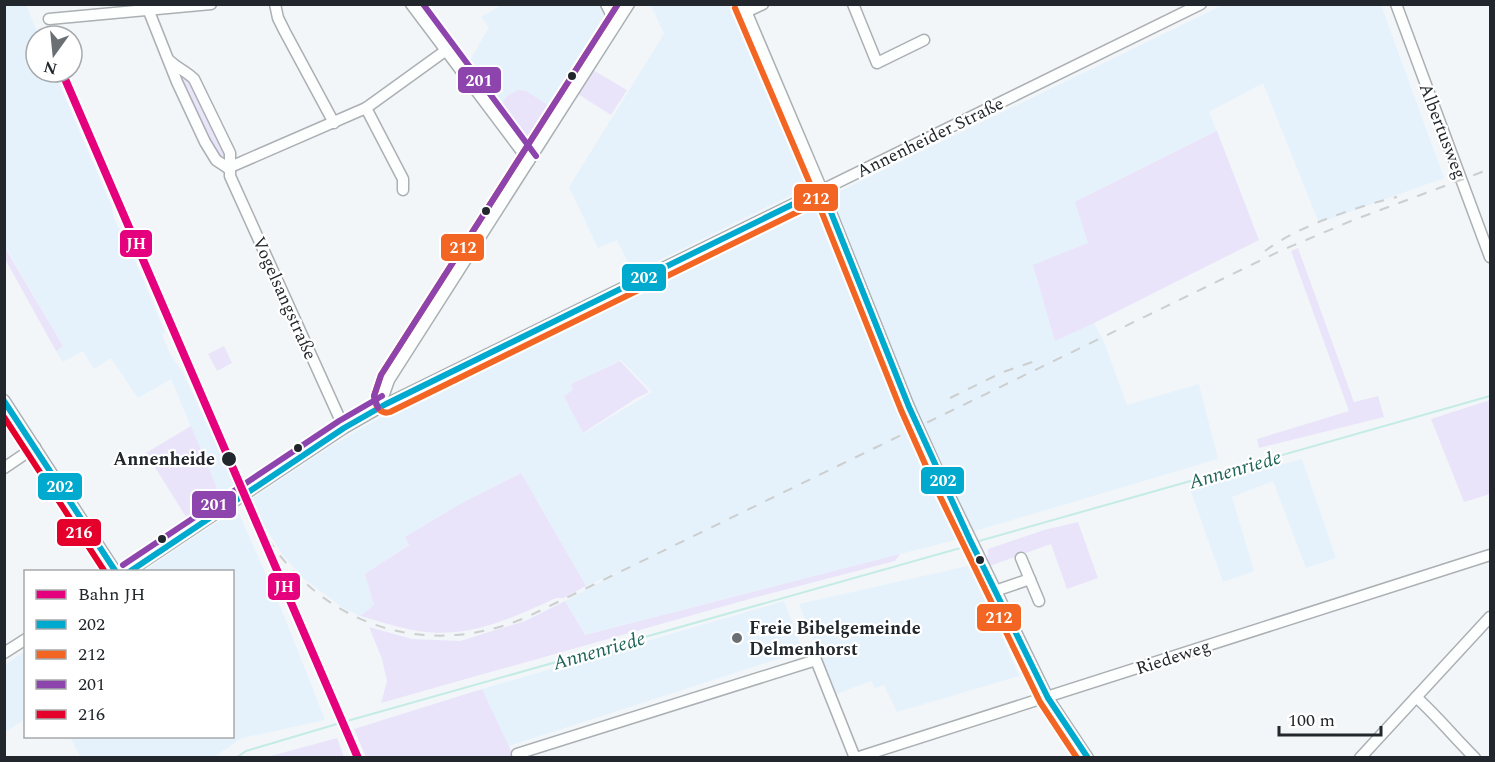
<svg xmlns="http://www.w3.org/2000/svg" width="1495" height="762" font-family="Spectral,serif">
<rect width="100%" height="100%" fill="#f2f6f9"/>
<g fill="#e5f2fc" fill-rule="evenodd">
<polygon points="4,5 26,5 39,36 36,36 36,72 54,72 112,207 114,219 129,246 165,332 162,334 170,354 183,373 218,448 229,467 238,488 221,498 171,379 138,398 111,358 94,369 83,351 63,362 56,351 63,346 5,246"/>
<polygon points="502,5 599,5 606,17 607,26 529,150 524,146 466,68 489,27 481,17"/>
<polygon points="651,5 736,5 810,186 633,273 617,240 598,248 569,187 664,34"/>
<path d="M 1223,5 L 1381,5 L 1444,178 L 1319,223 L 1263,83 L 1209,112 L 1217,131 L 1076,202 L 1088,243 L 1055,340 L 1094,323 L 1104,342 L 1127,405 L 1199,384 L 1218,459 L 978,530 L 959,539 L 584,635 L 565,601 L 624,569 L 586,586 L 521,473 L 460,504 L 405,537 L 409,544 L 366,574 L 374,605 L 360,616 L 343,608 L 303,578 L 282,554 L 259,518 L 250,500 L 330,447 L 408,401 ZM 621,360 L 652,392 L 583,434 L 565,395 L 574,390 L 571,384 Z"/>
<polygon points="1302,459 1336,558 1306,568 1273,481 1232,497 1254,571 1223,582 1190,489"/>
<polygon points="237,509 285,618 325,720 242,738 214,757 80,757 70,737 232,736 232,572 144,571"/>
<polygon points="972,565 1019,676 897,712 884,685 875,688 871,681 834,695 799,604"/>
<polygon points="784,601 803,651 509,746 482,689"/>
<polygon points="25,651 25,719 5,732 5,665"/>
</g>
<g fill="#eae4fa">
<polygon points="593,70 627,90 611,115 578,94"/>
<polygon points="184,74 187,75 227,157 224,159 218,157 179,79 180,75"/>
<polygon points="518,90 526,91 548,105 526,141 500,106 507,96"/>
<polygon points="1217,131 1259,240 1094,323 1055,341 1033,265 1088,243 1075,202"/>
<polygon points="4,246 63,346 56,351 5,259"/>
<polygon points="1298,248 1354,402 1378,396 1384,417 1259,448 1257,439 1349,411 1291,251"/>
<polygon points="224,346 232,363 217,371 208,354"/>
<polygon points="620,361 649,392 635,399 583,433 564,396 573,390 571,384"/>
<polygon points="1490,400 1490,494 1464,502 1431,419"/>
<polygon points="191,426 221,498 188,520 146,453"/>
<path d="M 521,473 L 586,586 L 564,598 L 556,598 C 512,618 468,639 418,631 C 399,628 379,621 360,616 L 374,605 L 365,574 L 409,545 L 405,537 L 460,504 Z"/>
<polygon points="1078,522 1098,578 1067,589 1051,544 987,567 988,549 1044,530"/>
<polygon points="900,554 895,561 753,598 381,703 387,681 382,659 369,627 412,639 460,641 525,621 565,601 585,635"/>
<polygon points="482,689 514,757 366,757 354,729"/>
<polygon points="337,738 344,757 267,757"/>
</g>
<g fill="none" stroke-linecap="round" stroke-linejoin="round">
<g stroke="#c4ece5" stroke-width="2">
<polyline points="979,541 1490,396"/>
<polyline points="236,758 246,751 347,721 964,547"/>
</g>
<g stroke="#abb0b4" stroke-width="13">
<g id="minor">
<polyline points="275,4 278,18 285,32 334,123"/>
<polyline points="411,4 529,161"/>
<polyline points="606,4 616,24"/>
<polyline points="743,4 822,190 909,407 942,480 1048,698 1088,758"/>
<polyline points="853,4 877,63 924,40"/>
<polyline points="1396,4 1490,257"/>
<polyline points="148,9 177,82 205,142 216,160 228,168"/>
<polyline points="746,12 763,4"/>
<polyline points="49,19 211,4"/>
<path d="M 170,61 C 177,68 186,71 194,79 L 230,153 L 230,176 L 344,428"/>
<polyline points="366,108 403,179 403,190"/>
<polyline points="228,168 366,108 445,51"/>
<polyline points="4,400 116,572"/>
<polyline points="386,404 383,397 389,380 629,4"/>
<polyline points="4,468 35,447"/>
<polyline points="1021,558 1039,601"/>
<polyline points="128,572 344,428 386,404 1201,4"/>
<polyline points="995,591 1030,579"/>
<polyline points="4,653 26,639"/>
<path d="M 1416,697 C 1437,716 1454,737 1475,758"/>
<polyline points="517,754 816,660 855,758"/>
<polyline points="856,758 1490,555"/>
<polyline points="1360,758 1490,617"/>
</g>
</g>
<use href="#minor" stroke="#fdfefe" stroke-width="10"/>
<g stroke="#cdcece" stroke-width="2" stroke-dasharray="10 10" stroke-linecap="butt">
<path d="M 1265,251 C 1296,227 1358,206 1397,197"/>
<polyline points="950,398 1003,372 1035,361"/>
<path d="M 249,504 C 299,615 413,666 527,617 L 1280,251 L 1351,221 L 1490,169"/>
</g>
<g stroke="#fff" stroke-width="10">
<g id="bus-1">
<polyline points="822,190 909,407 970,540 1048,698 1088,758"/>
<polyline points="4,401 116,572"/>
<polyline points="129,572 344,428 386,404 822,190"/>
</g>
</g>
<g stroke="#fff" stroke-width="10">
<g id="bus-2">
<path d="M 618,4 L 381,375 L 374,396 C 375,406 380,415 390,412 L 826,198"/>
<polyline points="735,8 814,193 901,410 934,484 1040,702 1077,758"/>
</g>
</g>
<g stroke="#fff" stroke-width="10">
<g id="bus-3">
<polyline points="423,4 536,156"/>
<polyline points="378,408 374,396 381,375 618,4"/>
<polyline points="123,565 339,421 382,396"/>
</g>
</g>
<g stroke="#fff" stroke-width="10">
<polyline id="bus-4" points="4,417 105,572"/>
</g>
<use href="#bus-1" stroke="#00a9ce" stroke-width="6"/>
<use href="#bus-2" stroke="#f26522" stroke-width="6"/>
<use href="#bus-3" stroke="#8e44ad" stroke-width="6"/>
<use href="#bus-4" stroke="#e4002b" stroke-width="6"/>
<g stroke="#fff" stroke-width="12">
<polyline id="rail-1" points="62,72 358,758"/>
</g>
<use href="#rail-1" stroke="#e5007d" stroke-width="8"/>
</g>
<g fill="#21272c" stroke="#fff" stroke-width="2">
<circle cx="572" cy="76" r="5"/>
<circle cx="486" cy="211" r="5"/>
<circle cx="298" cy="448" r="5"/>
<circle cx="229" cy="459" r="8"/>
<circle cx="162" cy="539" r="5"/>
<circle cx="980" cy="560" r="5"/>
</g>
<circle fill="#6a6f74" stroke="#fff" stroke-width="2" cx="737" cy="638" r="6"/>
<g text-anchor="middle" stroke-width="4.5" stroke-linejoin="round" paint-order="stroke">
<g font-size="18" fill="#21272c" stroke="#fff">
<text transform="translate(1443 131) rotate(69)" y="6">Albertusweg</text>
<text transform="translate(930 137) rotate(-26)" y="6">Annenheider Straße</text>
<text transform="translate(285 298) rotate(66)" y="6">Vogelsangstraße</text>
<text transform="translate(1173 657) rotate(-18)" y="6">Riedeweg</text>
</g>
<g font-size="18" font-weight="bold" fill="#21272c" stroke="#fff" text-anchor="end">
<text x="215" y="465">Annenheide</text>
</g>
<g font-size="18" font-weight="bold" fill="#21272c" stroke="#fff" text-anchor="start">
<text x="749" y="634">Freie Bibelgemeinde<tspan x="749" dy="21">Delmenhorst</tspan></text>
</g>
<g font-size="20" font-style="italic" fill="#1f6458" stroke="#fff">
<text transform="translate(1235 469) rotate(-16)" y="7">Annenriede</text>
<text transform="translate(599 650) rotate(-16)" y="7">Annenriede</text>
</g>
</g>
<g stroke="#fff" stroke-width="2">
<rect x="457" y="66" width="45" height="28" rx="6" fill="#8e44ad"/>
<rect x="793" y="183" width="46" height="29" rx="6" fill="#f26522"/>
<rect x="119" y="229" width="34" height="29" rx="6" fill="#e5007d"/>
<rect x="440" y="233" width="45" height="29" rx="6" fill="#f26522"/>
<rect x="621" y="263" width="46" height="29" rx="6" fill="#00a9ce"/>
<rect x="920" y="466" width="45" height="29" rx="6" fill="#00a9ce"/>
<rect x="37" y="472" width="46" height="29" rx="6" fill="#00a9ce"/>
<rect x="191" y="490" width="46" height="29" rx="6" fill="#8e44ad"/>
<rect x="56" y="518" width="46" height="29" rx="6" fill="#e4002b"/>
<rect x="267" y="572" width="34" height="29" rx="6" fill="#e5007d"/>
<rect x="976" y="603" width="46" height="29" rx="6" fill="#f26522"/>
</g>
<g font-size="16" text-anchor="middle" font-weight="bold" fill="#fff">
<text x="479" y="86">201</text>
<text x="816" y="204">212</text>
<text x="136" y="249">JH</text>
<text x="463" y="253">212</text>
<text x="644" y="283">202</text>
<text x="943" y="486">202</text>
<text x="60" y="492">202</text>
<text x="214" y="510">201</text>
<text x="79" y="538">216</text>
<text x="284" y="592">JH</text>
<text x="999" y="623">212</text>
</g>
<rect width="1495" height="762" fill="none" stroke="#21272c" stroke-width="12"/>
<rect x="24" y="570" width="210" height="168" fill="#ffffff" stroke="#a6a9ab" stroke-width="1.5"/>
<rect x="36" y="590" width="30" height="9" fill="#e5007d" stroke="#a6a9ab" stroke-width="1.5"/>
<text x="78" y="600" font-size="18" fill="#21272c">Bahn JH</text>
<rect x="36" y="620" width="30" height="9" fill="#00a9ce" stroke="#a6a9ab" stroke-width="1.5"/>
<text x="78" y="630" font-size="18" fill="#21272c">202</text>
<rect x="36" y="650" width="30" height="9" fill="#f26522" stroke="#a6a9ab" stroke-width="1.5"/>
<text x="78" y="660" font-size="18" fill="#21272c">212</text>
<rect x="36" y="680" width="30" height="9" fill="#8e44ad" stroke="#a6a9ab" stroke-width="1.5"/>
<text x="78" y="690" font-size="18" fill="#21272c">201</text>
<rect x="36" y="710" width="30" height="9" fill="#e4002b" stroke="#a6a9ab" stroke-width="1.5"/>
<text x="78" y="720" font-size="18" fill="#21272c">216</text>
<g transform="translate(54 54) rotate(195)"><circle r="28" fill="#ffffff" stroke="#a6a9ab" stroke-width="1.5"/>
<path d="M0-4.5L10 22L0 15L-10 22Z" fill="#6a6f74"/>
<text y="-9" font-size="16" font-weight="bold" text-anchor="middle" fill="#21272c">N</text>
</g>
<path d="M1279 726v9h102v-9" fill="none" stroke="#21272c" stroke-width="3"/>
<text x="1288" y="726" font-size="18" fill="#21272c" stroke="#ffffff" stroke-width="4.5" paint-order="stroke">100 m</text>
</svg>
